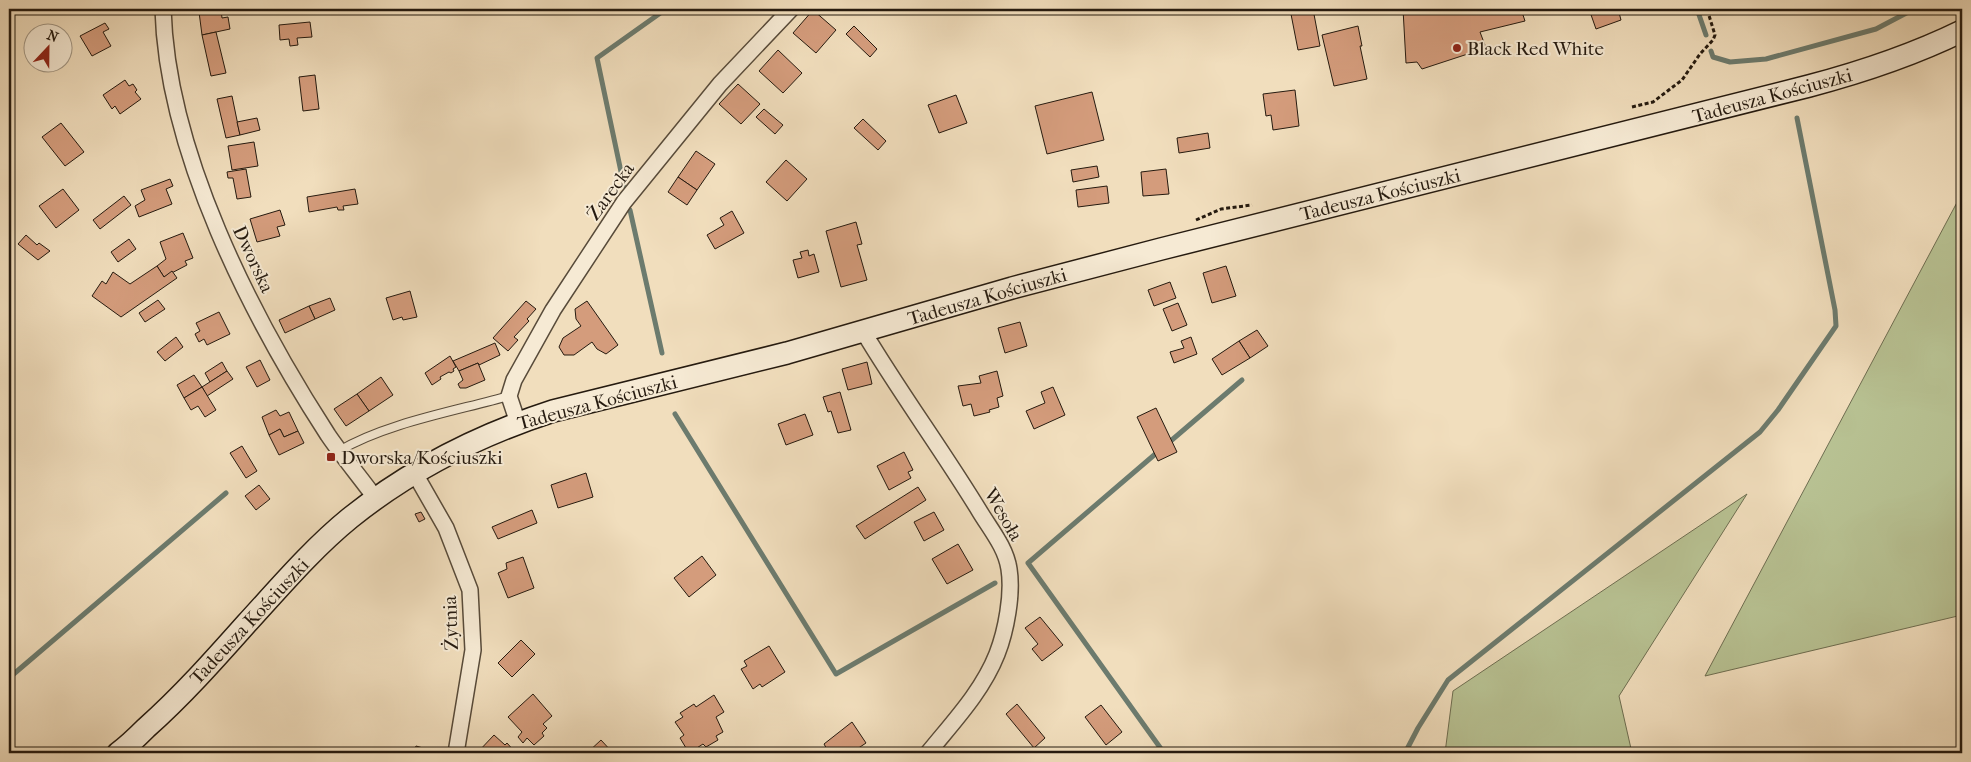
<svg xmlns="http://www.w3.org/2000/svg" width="1971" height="762" font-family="'IM FELL French Canon',serif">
<rect width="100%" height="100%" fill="#f1debd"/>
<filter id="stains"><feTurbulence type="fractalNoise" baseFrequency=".004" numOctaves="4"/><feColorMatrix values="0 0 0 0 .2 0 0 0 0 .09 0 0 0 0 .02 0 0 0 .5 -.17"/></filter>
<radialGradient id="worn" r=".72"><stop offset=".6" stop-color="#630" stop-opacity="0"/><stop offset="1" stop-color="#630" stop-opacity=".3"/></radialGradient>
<g fill="#b8c293" stroke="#6e6e51">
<polygon points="1962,193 1962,615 1705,676"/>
<polygon points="1747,494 1619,696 1632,753 1445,753 1453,691"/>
</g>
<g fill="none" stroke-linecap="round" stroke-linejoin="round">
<g stroke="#6c7b6e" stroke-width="5">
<polyline points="1697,9 1706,35"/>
<polyline points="1711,51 1713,57 1730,62 1766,59 1876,29 1914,9"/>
<polyline points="624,186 597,58 666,9"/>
<polyline points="630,210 662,353"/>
<polyline points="675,414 836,674 995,583"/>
<polyline points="1166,445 1242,380"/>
<polyline points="1160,450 1028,563 1164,753"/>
<polyline points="9,678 226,493"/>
<polyline points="1405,753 1418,728 1448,680 1760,432 1778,410 1836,326 1835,310 1797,118"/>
</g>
</g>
<g fill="#d49c7c" stroke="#251a0f">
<polygon points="1290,9 1313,9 1320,46 1298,50"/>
<polygon points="1403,9 1521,9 1525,21 1480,32 1486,48 1422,69 1417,62 1406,63"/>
<polygon points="1589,9 1618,9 1621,20 1596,29"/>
<polygon points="221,10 222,18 228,17 230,29 202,35 199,12"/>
<polygon points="813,10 836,30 816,53 793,33"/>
<polygon points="310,22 312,37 297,38 298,45 290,46 289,39 280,40 279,25"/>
<polygon points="105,23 109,29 103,32 111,46 92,56 80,36"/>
<polygon points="854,26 877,49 870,57 846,34"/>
<polygon points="1358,26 1362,46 1360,46 1367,79 1334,86 1322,35"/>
<polygon points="216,32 226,73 211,76 202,35"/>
<polygon points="778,50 802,73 783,93 759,71"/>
<polygon points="315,75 319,109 303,111 299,77"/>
<polygon points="125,80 129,86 133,84 137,90 135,92 141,99 120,114 115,106 112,109 103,95"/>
<polygon points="738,84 760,104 741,124 719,104"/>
<polygon points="1295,90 1299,126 1273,130 1271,115 1266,116 1263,94"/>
<polygon points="1092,92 1104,140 1047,154 1035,106"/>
<polygon points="956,95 967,123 939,133 928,105"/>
<polygon points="232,96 240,135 226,138 217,99"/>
<polygon points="764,109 783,125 775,134 756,117"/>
<polygon points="257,118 260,130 240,135 237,122"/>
<polygon points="863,119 886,141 878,150 854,128"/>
<polygon points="61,123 84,152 65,166 42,137"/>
<polygon points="1208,133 1210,148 1179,153 1177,138"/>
<polygon points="254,142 258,166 232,170 228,146"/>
<polygon points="696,151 715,164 697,190 678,177"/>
<polygon points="786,160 807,179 787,201 766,182"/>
<polygon points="1097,166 1099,177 1073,182 1071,170"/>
<polygon points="246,169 251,197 237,199 233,178 228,178 227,172"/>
<polygon points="1166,169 1169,194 1143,196 1141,172"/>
<polygon points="678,177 697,190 687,205 668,192"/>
<polygon points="170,179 173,186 166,189 172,204 139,217 135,206 145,200 141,190"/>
<polygon points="1107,186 1109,203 1078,207 1076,190"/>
<polygon points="63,189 79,210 56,228 39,206"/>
<polygon points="355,189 358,204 343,206 344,210 338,210 337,207 309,212 307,197"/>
<polygon points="124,196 131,205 100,229 93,220"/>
<polygon points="280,210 285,225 277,227 280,236 257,242 250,219"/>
<polygon points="732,211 744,233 715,249 707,235 724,225 720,218"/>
<polygon points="856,222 862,244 857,245 867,280 841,287 826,231"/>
<polygon points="183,233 193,258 185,261 187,265 164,277 157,266 166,259 160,242"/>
<polygon points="26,235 37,245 39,243 50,251 38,260 18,244"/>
<polygon points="129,239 136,249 118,262 111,252"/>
<polygon points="808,250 809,256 814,254 819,272 798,278 793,260 802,258 800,252"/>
<polygon points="157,266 164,277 172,271 177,278 121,317 92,296 102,281 106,284 113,272 130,284"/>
<polygon points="1226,266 1236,296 1212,303 1203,273"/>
<polygon points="1170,282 1176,298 1154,306 1148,290"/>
<polygon points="410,291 417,317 403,320 402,317 393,320 386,298"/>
<polygon points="330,298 335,310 315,319 309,306"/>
<polygon points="158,300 165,309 145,322 139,313"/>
<polygon points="526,301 536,309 527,319 529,321 514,337 518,340 508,351 493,338"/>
<polygon points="587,301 618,345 606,354 597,349 592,342 574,355 564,355 559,347 563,338 581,326 576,319 575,309"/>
<polygon points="1178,303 1187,325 1172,331 1163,309"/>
<polygon points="309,306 315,319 285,333 279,320"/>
<polygon points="219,312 230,334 207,345 204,339 199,342 195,334 200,331 196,323"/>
<polygon points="1020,322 1027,346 1005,353 998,328"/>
<polygon points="1257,330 1268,346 1250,358 1239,341"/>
<polygon points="176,337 183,347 165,361 157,352"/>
<polygon points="1191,337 1197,354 1174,363 1170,352 1184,348 1181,341"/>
<polygon points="1239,341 1250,358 1222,375 1212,359"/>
<polygon points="495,343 500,355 479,365 478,363 459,371 453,361"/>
<polygon points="450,356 456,367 453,369 454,371 451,373 449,372 440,377 441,379 432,385 425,373"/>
<polygon points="260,360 270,380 257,387 246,367"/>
<polygon points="222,362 227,371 210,382 205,373"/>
<polygon points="867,362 872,384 848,390 842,369"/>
<polygon points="478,363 485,380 466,388 460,388 458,384 463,380 459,371"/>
<polygon points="227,371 233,379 207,396 202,387"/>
<polygon points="997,371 1003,396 997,398 999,407 989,410 990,412 974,416 971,404 963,406 958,386 981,383 979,376"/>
<polygon points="194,375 202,387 184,398 177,385"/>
<polygon points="381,377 393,395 369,411 357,394"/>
<polygon points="202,387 216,410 205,417 198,406 191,410 184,398"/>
<polygon points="1053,387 1065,415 1034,429 1026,411 1045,403 1041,392"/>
<polygon points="840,392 851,430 838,433 831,411 828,412 823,397"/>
<polygon points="357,394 369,411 346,426 334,409"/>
<polygon points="1156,408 1177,452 1158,461 1137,417"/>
<polygon points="276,410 280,416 289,412 298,431 284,437 280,429 269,435 262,417"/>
<polygon points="805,414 813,435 786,445 778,424"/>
<polygon points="280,429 284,437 298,431 304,443 279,455 269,435"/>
<polygon points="242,446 257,471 246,478 230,453"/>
<polygon points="904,452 913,470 908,472 911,478 889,490 877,466"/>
<polygon points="586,473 593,497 558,508 551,485"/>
<polygon points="259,485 270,499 256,510 245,496"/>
<polygon points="918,487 926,500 865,539 856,526"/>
<polygon points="532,510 537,523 498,539 492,527"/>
<polygon points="421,512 425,519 419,522 415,514"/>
<polygon points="934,512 944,530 924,541 914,522"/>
<polygon points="958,544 973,570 947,584 932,559"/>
<polygon points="702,556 716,575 689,597 674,578"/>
<polygon points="523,557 534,588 508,598 498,573 507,569 506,563"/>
<polygon points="1040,617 1063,645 1042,661 1032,649 1038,644 1025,628"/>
<polygon points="521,640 535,654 512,677 498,663"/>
<polygon points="769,646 785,672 762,687 760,684 753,689 741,669 747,666 744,661"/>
<polygon points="533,694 552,716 543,724 547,728 542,733 544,736 534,745 527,738 523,743 518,737 522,732 508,717"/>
<polygon points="714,695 724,712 716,717 723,732 716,736 718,740 706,747 703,744 689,753 680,738 684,735 675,722 683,717 680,713 694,704 696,707"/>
<polygon points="1017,704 1045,738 1034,748 1006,714"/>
<polygon points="1101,705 1122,732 1106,745 1085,717"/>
<polygon points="852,722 866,743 851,753 829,753 824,744"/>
<polygon points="494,735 505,745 507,743 515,752 514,753 477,753"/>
<polygon points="601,740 613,753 587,753"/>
<polygon points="416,746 437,752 436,753 413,753"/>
</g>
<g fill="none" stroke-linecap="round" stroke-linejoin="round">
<g stroke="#584b3a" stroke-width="10">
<path id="lane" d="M 339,451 C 386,423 456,411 509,396"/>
</g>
<g stroke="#584b3a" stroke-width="18">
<g id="street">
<path d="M 163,9 C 167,152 251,316 328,435 C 343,457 360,477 376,499"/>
<path d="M 863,331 C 900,393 943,451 980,512 C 991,530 1006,548 1009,569 C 1013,594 1006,631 997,654 C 982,692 953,722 928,753"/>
<polyline points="518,423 509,396 514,380 553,310 624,202 720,84 791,9"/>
<polyline points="414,472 446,528 470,590 473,650 456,753"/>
</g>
</g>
<g stroke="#251a0f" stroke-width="24">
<path id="secondary" d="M 118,753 C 128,746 137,737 146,728 C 182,696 214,660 246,624 C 279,588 312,549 350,518 C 411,469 479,435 553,411 L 787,353 L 1012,288 L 1161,249 L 1809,86 C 1862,72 1913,55 1962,31"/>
</g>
<g stroke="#251a0f" stroke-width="3" stroke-dasharray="4 2.5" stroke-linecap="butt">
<polyline points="1632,107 1653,102 1682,80 1700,54 1713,40 1715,35 1707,9"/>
<polyline points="1196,220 1221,209 1252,205"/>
</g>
<use href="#lane" stroke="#f6ead4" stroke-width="8"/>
<use href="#street" stroke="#f6ead4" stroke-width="15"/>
<use href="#secondary" stroke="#f6ead4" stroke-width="21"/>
</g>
<g fill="#8f2418" stroke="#f6ead4" stroke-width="2">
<circle cx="1457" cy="48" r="5"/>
<rect x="326" y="452" width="10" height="10" rx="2.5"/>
</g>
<g text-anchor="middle" stroke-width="4" stroke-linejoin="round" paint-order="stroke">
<g font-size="19" fill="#251a0f" stroke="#f6ead4" text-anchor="start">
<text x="1467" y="55">Black Red White</text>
<text x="341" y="464">Dworska/Kościuszki</text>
</g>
<g font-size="19" fill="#251a0f" stroke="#f6ead4">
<text transform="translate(1772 95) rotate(-15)" y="7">Tadeusza Kościuszki</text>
<text transform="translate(610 191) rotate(-54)" y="7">Żarecka</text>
<text transform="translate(1380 194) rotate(-14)" y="7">Tadeusza Kościuszki</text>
<text transform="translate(254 259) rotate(65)" y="7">Dworska</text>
<text transform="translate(987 296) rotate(-16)" y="7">Tadeusza Kościuszki</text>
<text transform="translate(597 402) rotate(-15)" y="7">Tadeusza Kościuszki</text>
<text transform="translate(1004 514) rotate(60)" y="7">Wesoła</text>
<text transform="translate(249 621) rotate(-47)" y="7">Tadeusza Kościuszki</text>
<text transform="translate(450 623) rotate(-92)" y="7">Żytnia</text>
</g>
</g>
<rect width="1971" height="762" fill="none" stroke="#f1debd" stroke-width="30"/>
<rect x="10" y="10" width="1951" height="742" fill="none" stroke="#251a0f" stroke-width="2.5"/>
<rect x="15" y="15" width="1941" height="732" fill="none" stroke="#251a0f"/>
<g transform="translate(48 48) rotate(22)"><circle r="24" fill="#f6ead4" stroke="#a29785"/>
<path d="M0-4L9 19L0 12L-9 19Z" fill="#8f2418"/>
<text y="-8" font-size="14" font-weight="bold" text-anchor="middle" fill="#251a0f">N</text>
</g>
<rect width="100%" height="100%" filter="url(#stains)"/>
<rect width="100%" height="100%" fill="url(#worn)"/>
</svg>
